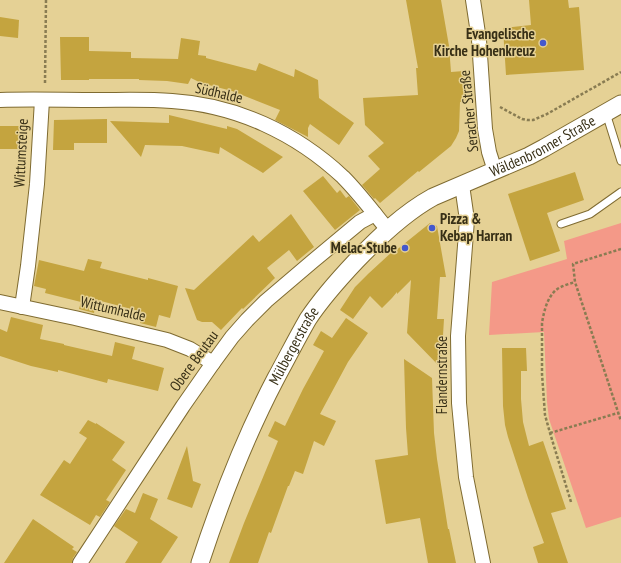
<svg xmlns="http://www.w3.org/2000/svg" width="621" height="563" font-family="'PT Sans Narrow',sans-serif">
<rect width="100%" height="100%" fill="#e5d195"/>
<polygon fill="#f49988" points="621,223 621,517 586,528 549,419 547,402 544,332 489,335 492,282 567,259 564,241"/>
<g fill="#c4a43f">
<polygon points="406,0 441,0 449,46 451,72 464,71 467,101 460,102 459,131 456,138 451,146 419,172 418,171 380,203 375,198 374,199 362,185 380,169 368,156 384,143 365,125 363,98 418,95 416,68 418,68"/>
<polygon points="529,0 568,0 569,8 579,7 584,70 506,75 503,28 531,25"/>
<polygon points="0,17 19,20 18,38 0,36"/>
<polygon points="60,37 89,37 89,51 131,52 131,58 178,59 181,38 200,41 198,55 206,56 206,58 256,71 259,63 294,77 295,69 318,80 319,98 354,123 339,145 310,124 308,128 308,137 275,120 280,110 232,91 201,83 191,78 188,84 167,81 139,80 139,79 89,79 89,80 61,80"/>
<polygon points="169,115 227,129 227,126 237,129 283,157 263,173 220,147 219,154 182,146 145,145 141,157 110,121 169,123"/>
<polygon points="107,119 107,143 74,143 74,150 53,150 54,120"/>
<rect x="0" y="126" width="19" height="23"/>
<polygon points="575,172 584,200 547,213 560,251 530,261 508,194"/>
<polygon points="323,176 337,193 340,190 346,198 349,196 360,210 335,230 303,191"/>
<polygon points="291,214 314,247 297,261 289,250 267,268 275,278 243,309 242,308 221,330 212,322 202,322 197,320 185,288 194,290 253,235 259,242"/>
<polygon points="430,223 437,226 446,277 440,277 437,319 444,319 441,368 407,333 411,280 397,294 397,292 392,298 382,308 370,296 353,319 340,310 355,287 368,274 393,251 394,252"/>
<polygon points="88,259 102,262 100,268 148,280 148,278 178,286 170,318 159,315 156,327 140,323 143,312 97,300 94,313 79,309 81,302 45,293 46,289 34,286 39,260 84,271"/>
<polygon points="11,317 43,325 40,339 64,344 64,345 112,356 115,342 135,347 132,359 164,368 158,391 108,379 107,383 58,370 58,372 31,366 0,356 0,329 7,332"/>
<polygon points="346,318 368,333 348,362 320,414 336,421 324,446 314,441 303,474 295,471 289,486 288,486 271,533 269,532 258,563 229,563 244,523 278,441 268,436 275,421 285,426 303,389 324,351 313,345 321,331 332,338"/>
<polygon points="502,348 526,348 527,371 521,371 521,399 523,422 529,446 543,441 566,509 551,513 568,563 538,563 533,547 544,543 528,498 508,437 505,425 503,406"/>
<polygon points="404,359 432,378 434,433 437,459 448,529 449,529 456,563 428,563 420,518 386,524 375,460 408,455 406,428"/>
<polygon points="88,420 96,424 96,423 125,442 112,460 126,470 106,500 110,502 100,517 96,515 90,525 40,495 64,460 70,464 87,438 79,433"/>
<polygon points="187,446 193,481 201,484 192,508 167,499"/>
<polygon points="143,493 158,499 150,519 178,537 161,563 125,563 138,542 114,526 126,509 135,513"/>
<polygon points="33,519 74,547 72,549 77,552 73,558 72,563 4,563"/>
</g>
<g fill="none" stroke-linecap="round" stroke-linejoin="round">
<g stroke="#7f6b31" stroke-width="9">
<g id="service">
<polyline points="606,113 621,161"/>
<polyline points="561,224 590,214 621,192"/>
</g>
</g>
<g stroke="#7f6b31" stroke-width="16">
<g id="minor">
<polyline points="473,0 479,40 485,129 489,152 495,171"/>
<path d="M 0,100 C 32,99 64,100 97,100 C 122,100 147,99 172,101 C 236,105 296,133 343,177 C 359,193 373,212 388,230"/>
<polyline points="462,185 467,220 458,336 459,403 466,477 483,563"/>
<polyline points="0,302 75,318 167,340 190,349 213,363"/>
<polyline points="22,307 28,266 37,184 42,100"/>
<polyline points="80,563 183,406 213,363 232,337 247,320 266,301 313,261 360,222 375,214"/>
</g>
</g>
<g stroke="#7f6b31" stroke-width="19">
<g id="tertiary">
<path id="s1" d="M 200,563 C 221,499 245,437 276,378 C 287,358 297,338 308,319 C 322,298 339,279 356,261 C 379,237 404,213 433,197 L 529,156 L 544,148 L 621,104"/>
</g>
</g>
<g stroke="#897c52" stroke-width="2.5" stroke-dasharray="3 2" stroke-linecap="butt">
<polyline points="45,83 46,0"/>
<polyline points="500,107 522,119 527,120 533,120 547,114 621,72"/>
<polyline points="621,249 573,264 575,282 621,421"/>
<polyline points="550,433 618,413"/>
<path d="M 571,502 L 550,433 L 545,415 L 542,374 L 542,323 C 544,311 547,298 556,290 C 561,286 569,284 575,282"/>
</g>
<use href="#service" stroke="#fff" stroke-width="7"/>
<use href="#minor" stroke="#fff" stroke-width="14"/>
<use href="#tertiary" stroke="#fff" stroke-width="17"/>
</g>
<g fill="#4458cc" stroke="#e5d195" stroke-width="1.5">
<circle cx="543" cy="43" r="4"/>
<circle cx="432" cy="228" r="4"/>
<circle cx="405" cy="248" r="4"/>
</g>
<g text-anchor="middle" stroke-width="3" stroke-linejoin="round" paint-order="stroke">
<g font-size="15" font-weight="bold" fill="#372f16" stroke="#e5d195" text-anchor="end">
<text x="535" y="39">Evangelische<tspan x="535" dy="17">Kirche Hohenkreuz</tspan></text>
<text x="440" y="224" text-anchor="start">Pizza &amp;<tspan x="440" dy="17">Kebap Harran</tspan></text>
<text x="397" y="253">Melac-Stube</text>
</g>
<g font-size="15" fill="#372f16" stroke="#e5d195">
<text transform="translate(219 93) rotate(13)" y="5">Südhalde</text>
<text transform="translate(469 111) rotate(-96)" y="5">Seracher Straße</text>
<text dy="5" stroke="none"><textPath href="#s1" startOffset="564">Wäldenbronner Straße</textPath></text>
<text transform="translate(21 153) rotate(-87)" y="5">Wittumsteige</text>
<text transform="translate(113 309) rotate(13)" y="5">Wittumhalde</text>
<text dy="5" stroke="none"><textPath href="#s1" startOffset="237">Mülbergerstraße</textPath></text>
<text transform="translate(194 361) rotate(-54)" y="5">Obere Beutau</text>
<text transform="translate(442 375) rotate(-90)" y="5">Flandernstraße</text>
</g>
</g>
</svg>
